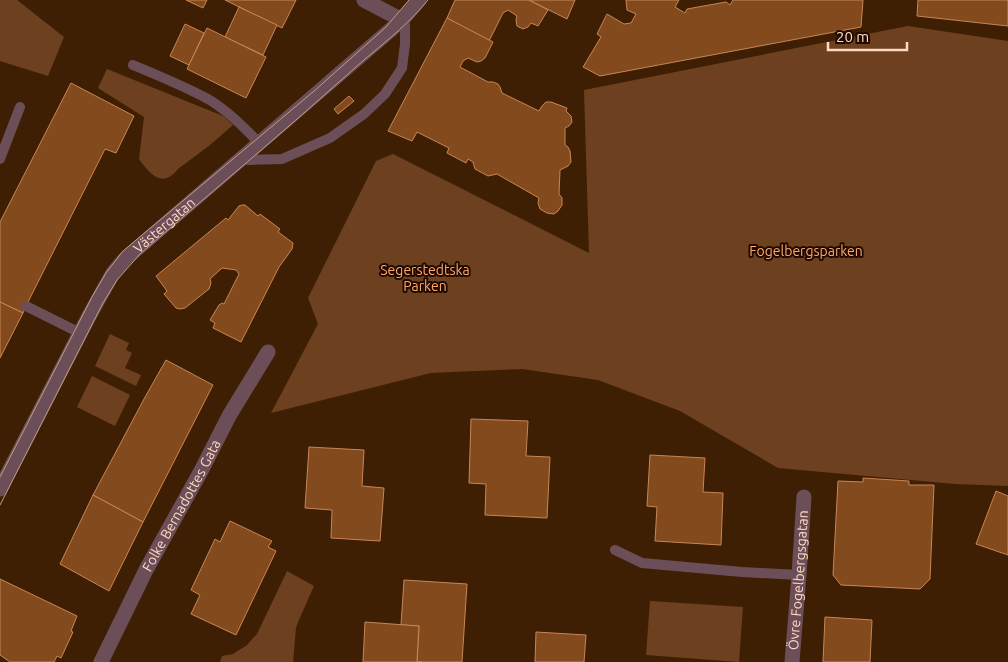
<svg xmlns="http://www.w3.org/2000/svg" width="1008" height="662" font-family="Ubuntu,sans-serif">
<rect width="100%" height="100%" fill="#3f1f04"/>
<g fill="#6d411f">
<polygon points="0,0 17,0 64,37 48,76 0,61"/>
<polygon points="908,26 1008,41 1008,486 955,484 778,468 680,411 598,380 522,369 431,373 271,413 318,324 308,298 376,161 393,154 589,253 584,90"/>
<path d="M 107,69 L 223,116 L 233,125 L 210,145 L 178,169 C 162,189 150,174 139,159 L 144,117 L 98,88 Z"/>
<polygon points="110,334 129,343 126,350 132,353 125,368 141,375 136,386 95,366"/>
<polygon points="92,376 130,395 115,426 77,407"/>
<polygon points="287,571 314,586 298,622 296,628 293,662 220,662 222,656 233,654 247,645 257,634"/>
<polygon points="650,601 743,607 739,662 646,655"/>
</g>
<g fill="#834b1d" stroke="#c88655">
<polygon points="186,0 207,0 203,8"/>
<polygon points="225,0 296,0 282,28"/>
<polygon points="455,0 529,0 548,10 538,26 531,23 528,27 523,29 517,26 516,20 517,16 508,10 503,13 489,41 447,18"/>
<polygon points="529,0 575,0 567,19"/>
<polygon points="626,0 679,0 675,7 685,13 687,9 726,2 730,5 733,0 863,0 861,27 600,76 583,67 601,37 597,34 607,14 624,24 631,23 636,14 627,10"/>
<polygon points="918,0 1008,0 1008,26 917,16"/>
<polygon points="239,7 277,25 263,55 225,37"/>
<polygon points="447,18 493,42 485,58 481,61 477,62 468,58 463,61 460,67 488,82 493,82 498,84 500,87 502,93 539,111 542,106 546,102 551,102 567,108 566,111 571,116 572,122 569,126 565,128 565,145 568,147 570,151 571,162 568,166 560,170 559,194 562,198 562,205 558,211 554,214 547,213 540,209 538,203 539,198 497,174 488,176 475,169 473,162 468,159 466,163 447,153 449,148 417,132 412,141 388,131"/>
<polygon points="185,24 204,33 189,65 170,56"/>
<polygon points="207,28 266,57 246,98 187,69"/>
<polygon points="71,83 134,116 116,153 105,149 26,306 23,313 0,302 0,222"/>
<polygon points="349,96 354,101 338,114 334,109"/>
<polygon points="242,205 245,205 258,216 260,214 280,229 278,232 293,243 292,249 279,267 241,342 213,328 215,323 210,320 219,305 222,303 224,304 239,274 236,270 222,268 210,279 211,283 209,289 185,308 180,309 176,308 164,294 167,291 156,276 226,218 228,220 239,206"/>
<polygon points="0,302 23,313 0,358"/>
<polygon points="166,360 213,385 143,522 93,495 144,399"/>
<polygon points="471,419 528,421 526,456 550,457 547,518 485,515 486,484 469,483"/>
<polygon points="309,447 364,450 362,486 384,488 380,541 331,538 332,510 305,508"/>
<polygon points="650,455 705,458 703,492 723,493 721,545 655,541 657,507 647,506"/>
<polygon points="863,478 909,481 909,485 934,485 930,579 920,589 841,585 833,575 838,481 863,482"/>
<polygon points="996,491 1008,496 1008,555 976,544"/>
<polygon points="93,495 143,522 109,591 60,564"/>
<polygon points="230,521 272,541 268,547 276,551 236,635 191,614 200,595 191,590 215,539 220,542"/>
<polygon points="0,579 77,616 71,631 73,632 61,658 57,656 54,662 10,662 0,655"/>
<polygon points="404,580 467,584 462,662 417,662 419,626 401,625"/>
<polygon points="825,617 872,620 870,662 823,662"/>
<polygon points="365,622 419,626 417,662 422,662 363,662"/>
<polygon points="536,632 586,635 584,662 535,662"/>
</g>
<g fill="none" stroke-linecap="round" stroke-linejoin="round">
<g stroke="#6c4e59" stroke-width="10">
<path d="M 133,65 C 159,76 184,86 208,99 C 227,110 244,127 259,143"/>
<polyline points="0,159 20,107"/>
<polyline points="241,159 249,160 282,159 330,138 364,114 385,94 402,68 405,44 405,25 402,20"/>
<polyline points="26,306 80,333"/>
<polyline points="615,550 642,563 742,572 799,575"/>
</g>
<g stroke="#6c4e59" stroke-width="15">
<polyline points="364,0 402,20"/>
<path id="s1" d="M 0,489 L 89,316 L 113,273 L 125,259 L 402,20 L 419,0"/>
<path id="s2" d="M 101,662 L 146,570 L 201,471 L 229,416 L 268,352"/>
<path id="s3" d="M 792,662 L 799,575 L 804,497"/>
</g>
<g stroke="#c09d83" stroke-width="1">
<polyline points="0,477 92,297 106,273 123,251 313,92 386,27 409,0"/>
<path d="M 0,505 L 103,303 L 117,280 L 140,254 C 209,194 279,136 347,75 C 374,50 405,29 428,0"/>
</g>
</g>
<g text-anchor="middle" stroke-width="4" stroke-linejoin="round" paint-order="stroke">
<g font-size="14" fill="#fedac1" stroke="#210900">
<text dy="5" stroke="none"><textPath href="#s1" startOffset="314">Västergatan</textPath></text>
<text dy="5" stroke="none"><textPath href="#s2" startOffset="176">Folke Bernadottes Gata</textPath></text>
<text dy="5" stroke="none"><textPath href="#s3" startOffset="82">Övre Fogelbergsgatan</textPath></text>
</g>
<g font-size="14" fill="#fda96b" stroke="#210900">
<text x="806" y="256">Fogelbergsparken</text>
<text x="425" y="275">Segerstedtska<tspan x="425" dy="16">Parken</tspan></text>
</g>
</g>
<path d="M828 42v8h79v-8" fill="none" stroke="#fedac1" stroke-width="2.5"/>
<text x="836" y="42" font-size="15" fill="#fedac1" stroke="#210900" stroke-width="4" paint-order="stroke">20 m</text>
</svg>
